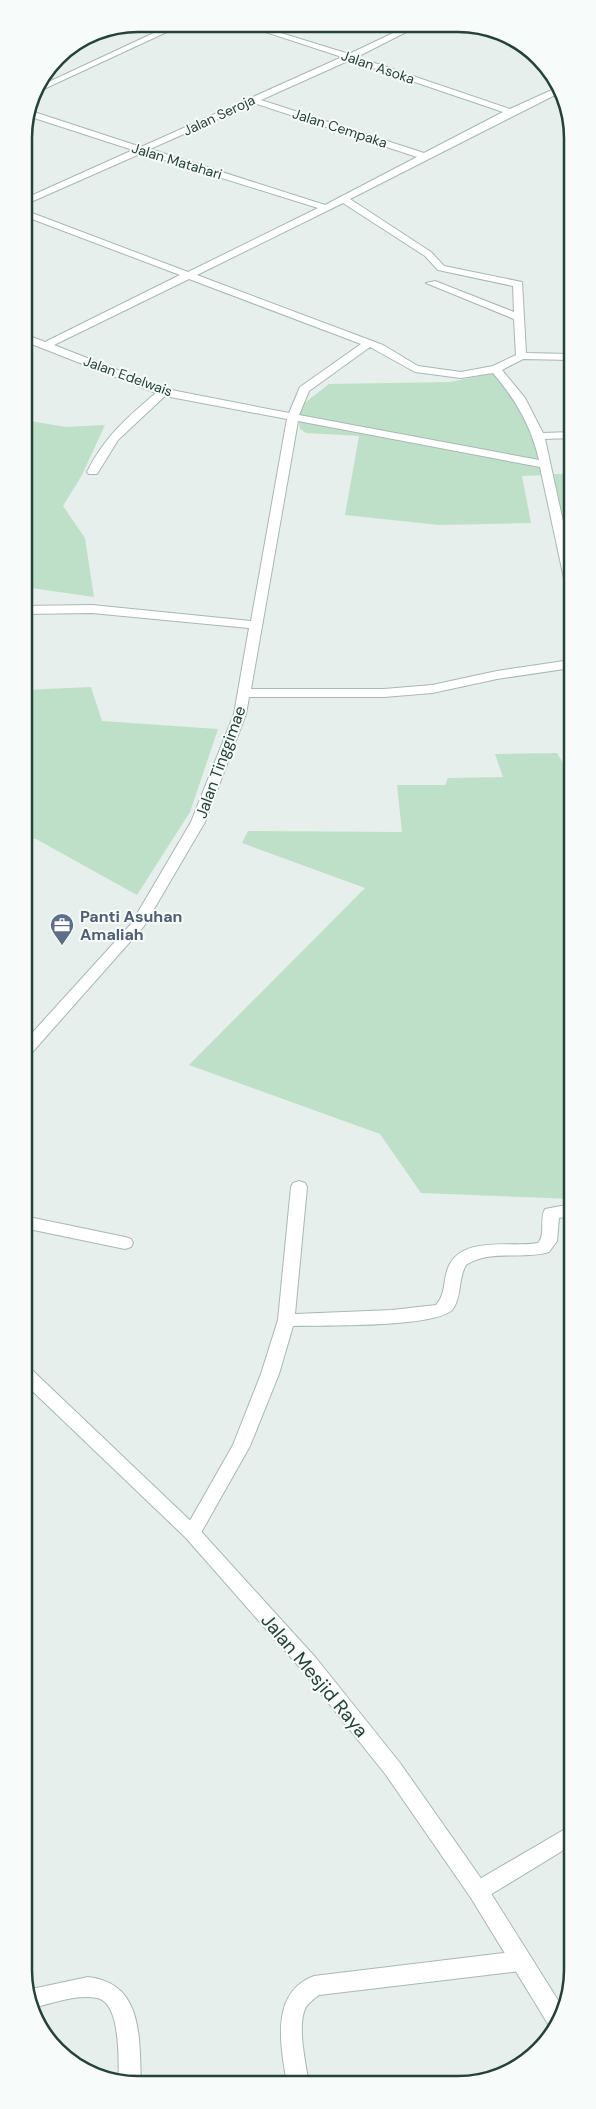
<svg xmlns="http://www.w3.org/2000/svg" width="596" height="2109" font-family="'DM Sans',sans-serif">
<rect width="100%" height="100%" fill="#e6efeb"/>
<g fill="#bfe0c8">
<polygon points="504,371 534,417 549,474 571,474 571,562 549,475 522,476 531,523 439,525 345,515 359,436 306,433 300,429 297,409 329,384 450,382"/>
<polygon points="24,420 66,427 105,425 82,475 63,506 85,538 94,597 24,587"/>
<polygon points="91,687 102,721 218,729 190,812 137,895 36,839 24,838 24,690"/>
<polygon points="557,753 572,778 572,1199 421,1193 380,1134 189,1065 365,888 242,843 248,831 402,832 397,785 445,785 448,778 503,777 495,754"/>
</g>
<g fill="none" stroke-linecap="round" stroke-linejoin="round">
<g stroke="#a8b8b2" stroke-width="2">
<g id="minor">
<polygon points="173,24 184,24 33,94 38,87"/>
<path d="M 241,24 L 255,25 L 349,54 L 408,26 L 418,26 L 357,57 L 510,109 L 554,89 L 557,94 L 350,199 L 431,252 L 444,266 L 522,282 L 526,353 L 571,354 L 571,360 L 523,359 L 502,370 L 525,398 L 543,433 L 571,432 L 571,438 L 545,439 L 571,558 L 571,586 L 565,583 L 540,467 L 298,421 L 251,689 L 384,689 L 432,685 L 497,671 L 571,660 L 571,668 L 497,679 L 432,693 L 384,697 L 249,697 L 246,714 L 205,822 L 144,926 L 29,1056 L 24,1057 L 24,1042 L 131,924 L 191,822 L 234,714 L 249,628 L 92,613 L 24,614 L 24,606 L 92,605 L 251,621 L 287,419 L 165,396 L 118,440 L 97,474 L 89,474 L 87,472 C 103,439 128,416 156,393 L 24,341 L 24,334 L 45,342 L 180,275 L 24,216 L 24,210 L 188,272 L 318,208 L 142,153 L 24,205 L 24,199 L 133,150 L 28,116 L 29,111 L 31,111 L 141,147 L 342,57 ZM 350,60 L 503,112 L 424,153 L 261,100 ZM 254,103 L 417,157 L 325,205 L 150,149 ZM 343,203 L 425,256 L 438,270 L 513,286 L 514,312 L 435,281 L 426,283 L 514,319 L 516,355 L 493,366 L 461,372 L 418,366 L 383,345 L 197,275 ZM 189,279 L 361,344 L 300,387 L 289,413 L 166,389 L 54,345 ZM 370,347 L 415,372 L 461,378 L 493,373 C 516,400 531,426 539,460 L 299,415 L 309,391 Z"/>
<path d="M 299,1181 L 305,1183 L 307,1187 L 295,1314 L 392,1310 L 436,1305 C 446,1294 443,1280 448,1268 C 461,1235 511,1248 538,1243 C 546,1234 539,1219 545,1209 L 572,1204 L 572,1216 L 559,1218 L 557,1241 L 549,1252 C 523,1260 489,1249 466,1265 C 458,1278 462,1296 453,1309 C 438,1328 320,1325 293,1326 L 279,1374 L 250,1446 L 198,1538 L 192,1540 L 186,1538 L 183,1533 L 233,1445 L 261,1374 L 278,1320 L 291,1187 L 293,1183 Z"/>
<polygon points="24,1216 125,1237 131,1239 133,1243 131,1247 125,1249 24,1228"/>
<polygon points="572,1825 572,1845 485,1898 478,1900 471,1898 468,1891 471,1884"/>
<path d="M 521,1951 L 528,1954 L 531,1961 L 528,1968 L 521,1971 L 319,1995 C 314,1999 307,2004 305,2009 C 297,2027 306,2065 309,2084 L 287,2084 C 281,2047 269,1993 314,1976 Z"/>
<path d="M 88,1977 C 144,1983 139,2039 141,2083 L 119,2083 C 118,2063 122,2003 97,1998 C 77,1994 54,2003 35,2007 L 27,1990 Z"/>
</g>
</g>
<g stroke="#a8b8b2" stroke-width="2">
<polygon id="tertiary" points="25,1367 31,1369 198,1528 316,1658 400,1763 485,1884 561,2005 552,2026 548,2024 471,1898 386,1775 302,1670 186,1538 25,1384"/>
</g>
<use href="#minor" fill="#fff" fill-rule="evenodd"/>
<use href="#tertiary" fill="#fff" fill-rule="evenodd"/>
</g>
<defs>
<g id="office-pin" transform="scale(1.25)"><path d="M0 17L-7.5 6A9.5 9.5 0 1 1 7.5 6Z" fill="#5c6f8a" stroke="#f7fbf9"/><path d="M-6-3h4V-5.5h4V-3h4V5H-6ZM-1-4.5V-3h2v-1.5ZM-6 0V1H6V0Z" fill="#fff"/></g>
</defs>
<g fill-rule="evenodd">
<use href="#office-pin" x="62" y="925"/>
</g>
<g text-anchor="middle" stroke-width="4" stroke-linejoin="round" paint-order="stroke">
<g font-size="14" fill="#24423a" stroke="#f7fbf9">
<text transform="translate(378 67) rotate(19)" y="5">Jalan Asoka</text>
<text transform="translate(219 115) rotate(-25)" y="5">Jalan Seroja</text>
<text transform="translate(340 128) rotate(18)" y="5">Jalan Cempaka</text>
<text transform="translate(177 161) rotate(17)" y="5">Jalan Matahari</text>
<text transform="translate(128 376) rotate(20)" y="5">Jalan Edelwais</text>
</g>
<g font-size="16" fill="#24423a" stroke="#f7fbf9">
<text transform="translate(220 762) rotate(-70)" y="6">Jalan Tinggimae</text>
</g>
<g font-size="16" font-weight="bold" fill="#4e5e75" stroke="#f7fbf9" text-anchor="start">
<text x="80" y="922">Panti Asuhan<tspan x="80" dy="18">Amaliah</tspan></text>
</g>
<g font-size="19" fill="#24423a" stroke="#f7fbf9">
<text transform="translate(315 1675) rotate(50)" y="7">Jalan Mesjid Raya</text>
</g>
</g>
<path d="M0 0H596V2109H0ZM138 32H458A106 106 0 0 1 564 138V1970A106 106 0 0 1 458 2076H138A106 106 0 0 1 32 1970V138A106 106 0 0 1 138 32Z" fill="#f7fbf9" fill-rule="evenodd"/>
<path fill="none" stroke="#24423a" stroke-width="2.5" d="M138 32H458A106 106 0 0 1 564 138V1970A106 106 0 0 1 458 2076H138A106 106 0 0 1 32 1970V138A106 106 0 0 1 138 32Z"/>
</svg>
